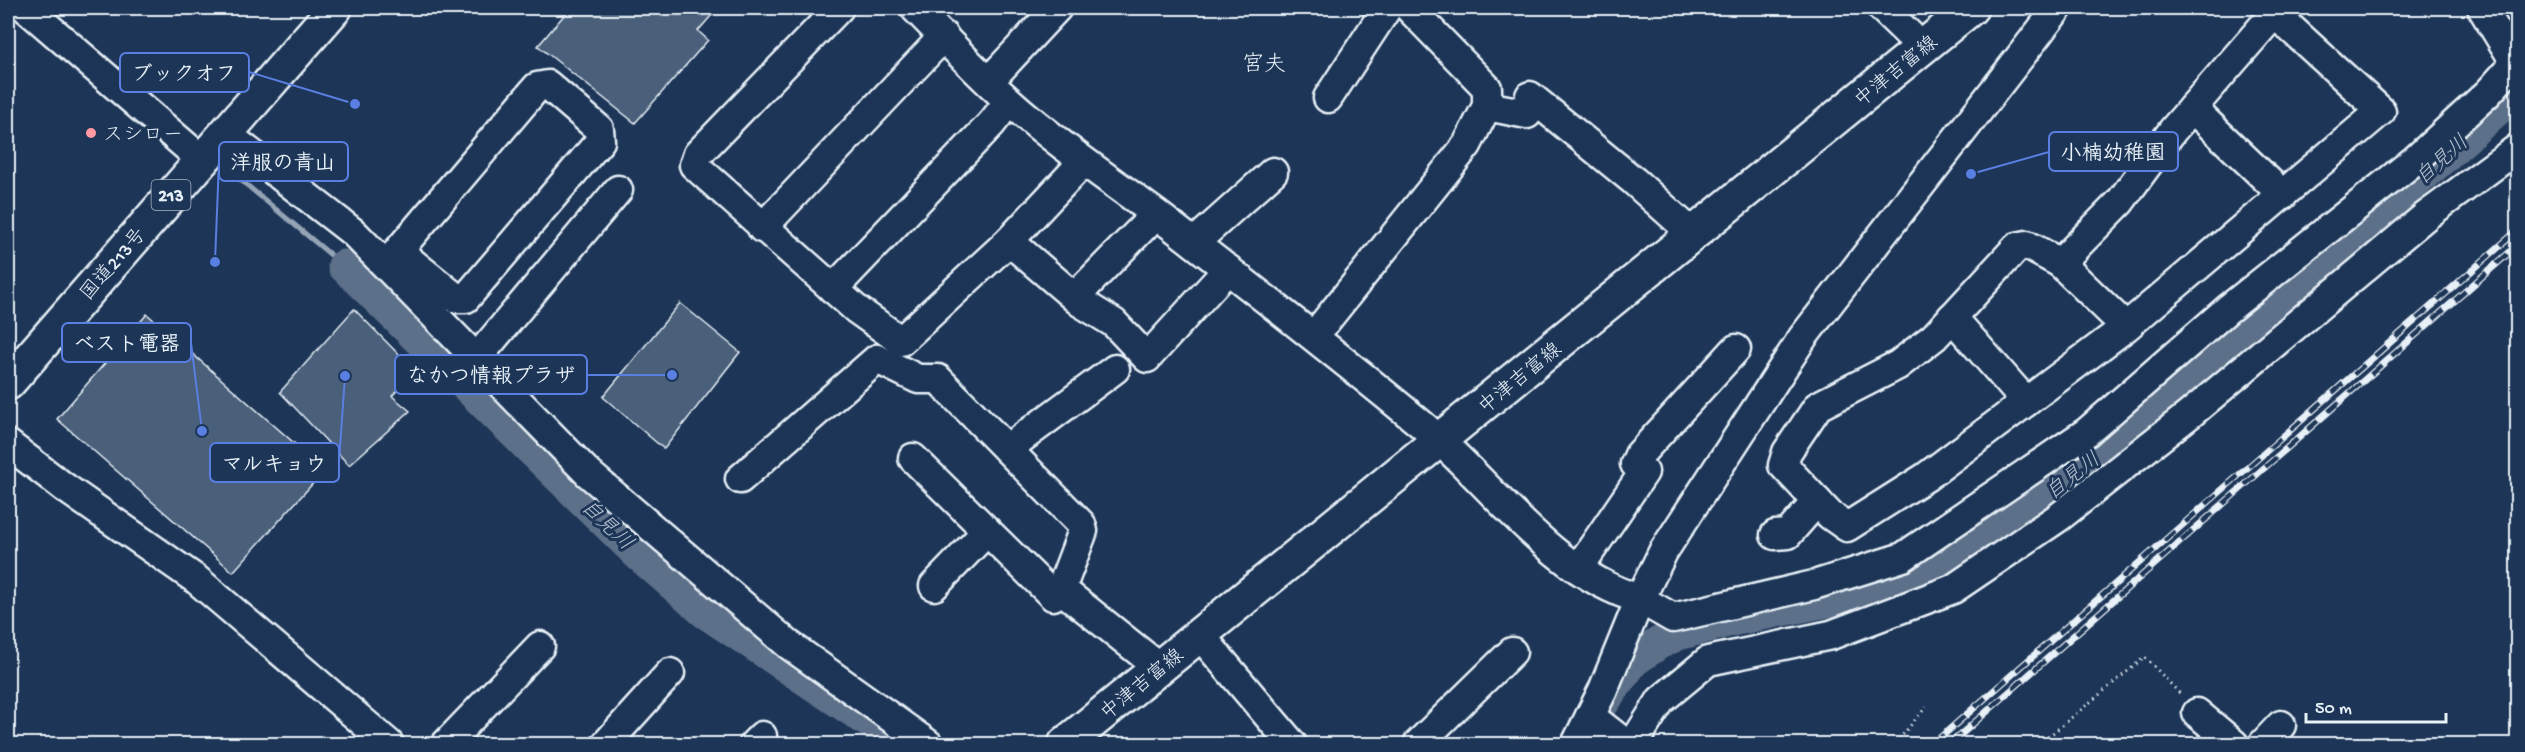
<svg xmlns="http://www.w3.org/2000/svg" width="2525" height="752" font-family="'Gochi Hand','Klee One',sans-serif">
<rect width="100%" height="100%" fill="#1d3557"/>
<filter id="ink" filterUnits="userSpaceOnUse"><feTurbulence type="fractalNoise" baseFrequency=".0167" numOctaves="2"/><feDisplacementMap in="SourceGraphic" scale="12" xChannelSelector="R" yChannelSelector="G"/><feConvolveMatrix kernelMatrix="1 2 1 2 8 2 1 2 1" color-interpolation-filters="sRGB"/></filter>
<g filter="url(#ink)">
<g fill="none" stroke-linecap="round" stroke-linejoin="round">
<polyline stroke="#95a4b5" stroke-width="5" points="225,167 344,266"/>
<g stroke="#5d7089" stroke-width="33">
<polyline points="344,266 638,554 705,612 903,744"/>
<polyline points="1600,707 1633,661 1659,643 1678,634 1731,620 1847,597 1912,578 1956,557 2004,528 2096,459 2193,380 2518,91"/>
</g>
</g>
<g fill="#495e7a" stroke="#e8f1f8" stroke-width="1.5">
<polygon points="570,8 718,8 698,31 708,40 635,123 538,46"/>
<polygon points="680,303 740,352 664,449 603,397"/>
<polygon points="354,309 415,371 392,396 410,411 349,465 280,392"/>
<polygon points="147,314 325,470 233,572 57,419"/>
</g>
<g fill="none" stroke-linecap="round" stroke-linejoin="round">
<g stroke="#e8f1f8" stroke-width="33">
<g id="minor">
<polyline points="26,8 202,160"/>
<polyline points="839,8 698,154 694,165 856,309 901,341 1009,241 1083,162"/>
<path d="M 915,8 C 946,39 976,72 1009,101 C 1056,143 1108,178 1159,216 C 1247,284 1335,353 1421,424 C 1490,481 1551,574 1640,599 L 1663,552 L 1803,337 L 2058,8"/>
<polyline points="1882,8 1922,47"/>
<polyline points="2482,8 2518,67"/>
<polyline points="989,81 1057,8"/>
<polyline points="1328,98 1387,8"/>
<polyline points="1487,106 1527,114 1530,96 1634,181 1693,234"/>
<polyline points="2192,108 2283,195"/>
<polyline points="225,133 354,233 588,473 788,644 928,744"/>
<polyline points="762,228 944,36"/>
<polyline points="1009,241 1080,302 1114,323 1147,358 1228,269"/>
<polyline points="1194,243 1273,172"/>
<polyline points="2060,263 2120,202 2173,130 2279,8"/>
<polyline points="388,266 398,251 537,87 548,85 599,129 600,141 466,298 456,298 398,251"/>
<polyline points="833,289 992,123 1009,101"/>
<polyline points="1075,297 1156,214"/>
<polyline points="1952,317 2026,402"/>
<polyline points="2126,327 2060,263 2027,245 2017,247 1934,337 1898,365 1818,406 1787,452 1783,465 1830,515 1847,527 1926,477 2126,327 2381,111 2274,13"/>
<polyline points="1314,336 1467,145 1487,106 1487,88 1409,8"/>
<polyline points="477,358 618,190"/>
<polyline points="8,444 64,487 197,580 389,744"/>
<polyline points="1007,449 1115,369"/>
<polyline points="913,458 1053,596 1061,589"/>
<polyline points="740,479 877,359 918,379 938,379 1081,524 1083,531 1061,589 1160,668"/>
<polyline points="1775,535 1788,534 1817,501"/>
<polyline points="1578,569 1644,472 1635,464 1639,455 1736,349"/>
<polyline points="934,586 987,531"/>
<polyline points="1200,635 1292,744"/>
<polyline points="2197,713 2234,744"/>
<polyline points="1590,716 1626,744"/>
<polyline points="446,744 540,646"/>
<polyline points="606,744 670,673"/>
<polyline points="754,744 762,736"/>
<polyline points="1418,744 1512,652"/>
<polyline points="1576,744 1603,690 1640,599 1673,618 1814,585 1903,557 2087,432 2228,309 2415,160 2488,93 2515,63"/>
<polyline points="1633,744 1661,700 1708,661 1831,635 1953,589 2059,517 2190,414 2427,215 2518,148"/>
<polyline points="2263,744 2281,725"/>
</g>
</g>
<g stroke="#e8f1f8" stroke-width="38">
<polyline id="major" points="1065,744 1971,8"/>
</g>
<g stroke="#e8f1f8" stroke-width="38">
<polyline id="highway" points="8,383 335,8"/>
</g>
<g stroke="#e8f1f8" stroke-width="3" stroke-dasharray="1.5 4.5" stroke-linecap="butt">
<polyline points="2048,737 2145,657 2182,696"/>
<polyline points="1723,744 1733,744"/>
<polyline points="1895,744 1926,707"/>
</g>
<use href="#minor" stroke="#1d3557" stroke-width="28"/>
<use href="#major" stroke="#1d3557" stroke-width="33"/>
<use href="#highway" stroke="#1d3557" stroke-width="33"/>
<g stroke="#e8f1f8" stroke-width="7">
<g id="rail">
<polyline points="1933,744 2518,230"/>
<polyline points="1950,744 2518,245"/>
</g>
</g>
<use href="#rail" stroke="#1d3557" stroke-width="4.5" stroke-dasharray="14" stroke-linecap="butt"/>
</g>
</g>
<circle fill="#ff9aa2" stroke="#1d3557" stroke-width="2" cx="91" cy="133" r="6"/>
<g text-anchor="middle" stroke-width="6" stroke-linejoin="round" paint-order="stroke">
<rect fill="#1d3557" stroke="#abb9c8" stroke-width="1.5" x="151.5" y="180" width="39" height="30" rx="4.5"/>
<g font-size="18" font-weight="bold" fill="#e8f1f8">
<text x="171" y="201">213</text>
</g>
<g font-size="20" fill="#e8f1f8" stroke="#1d3557">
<text transform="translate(1895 70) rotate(-39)" y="7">中津吉富線</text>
<text transform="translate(112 263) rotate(-49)" y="7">国道213号</text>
<text transform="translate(1519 377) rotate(-39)" y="7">中津吉富線</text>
<text transform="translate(1141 683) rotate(-39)" y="7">中津吉富線</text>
</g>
<g font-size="20" fill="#e8f1f8" stroke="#1d3557" text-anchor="start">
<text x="103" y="140">スシロー</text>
</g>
<g font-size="21" font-style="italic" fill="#b7c4d1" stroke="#1d3557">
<text transform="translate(2441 159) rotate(-42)" y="7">自見川</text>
<text transform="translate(2072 475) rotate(-38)" y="7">自見川</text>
<text transform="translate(608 524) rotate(44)" y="7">自見川</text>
</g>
<g font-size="22" fill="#e8f1f8" stroke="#1d3557">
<text x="1264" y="70">宮夫</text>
</g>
</g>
<path fill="none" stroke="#5a7fe2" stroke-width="2" d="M355 104L249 72M1971 174L2049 152M215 262L219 161M202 431L191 343M672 375L587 375M345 376L339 462"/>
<g fill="#5a7fe2" stroke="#1d3557" stroke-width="2">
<circle cx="355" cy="104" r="6"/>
<circle cx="1971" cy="174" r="6"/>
<circle cx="215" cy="262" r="6"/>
<circle cx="202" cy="431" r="6"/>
<circle cx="672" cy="375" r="6"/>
<circle cx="345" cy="376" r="6"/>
</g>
<g fill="#1d3557" stroke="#5a7fe2" stroke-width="2">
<rect x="120" y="53" width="129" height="39" rx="6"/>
<rect x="2049" y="132" width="129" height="39" rx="6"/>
<rect x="219" y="142" width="129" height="39" rx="6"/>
<rect x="62" y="323" width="129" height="39" rx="6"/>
<rect x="395" y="355" width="192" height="39" rx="6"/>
<rect x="210" y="443" width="129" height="39" rx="6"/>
</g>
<g font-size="21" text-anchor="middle" font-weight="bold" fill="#e8f1f8">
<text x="184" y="80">ブックオフ</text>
<text x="2113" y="159">小楠幼稚園</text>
<text x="283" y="169">洋服の青山</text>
<text x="127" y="350">ベスト電器</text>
<text x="491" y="382">なかつ情報プラザ</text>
<text x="274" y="470">マルキョウ</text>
</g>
<rect width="2525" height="752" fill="none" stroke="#1d3557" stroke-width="30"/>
<rect x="15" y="15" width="2495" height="722" fill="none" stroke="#e8f1f8" stroke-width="2" filter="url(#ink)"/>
<path d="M2306 713v9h140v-9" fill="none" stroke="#e8f1f8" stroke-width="3"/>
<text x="2315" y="713" font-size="18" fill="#e8f1f8" stroke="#1d3557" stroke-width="4.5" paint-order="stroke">50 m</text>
</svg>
